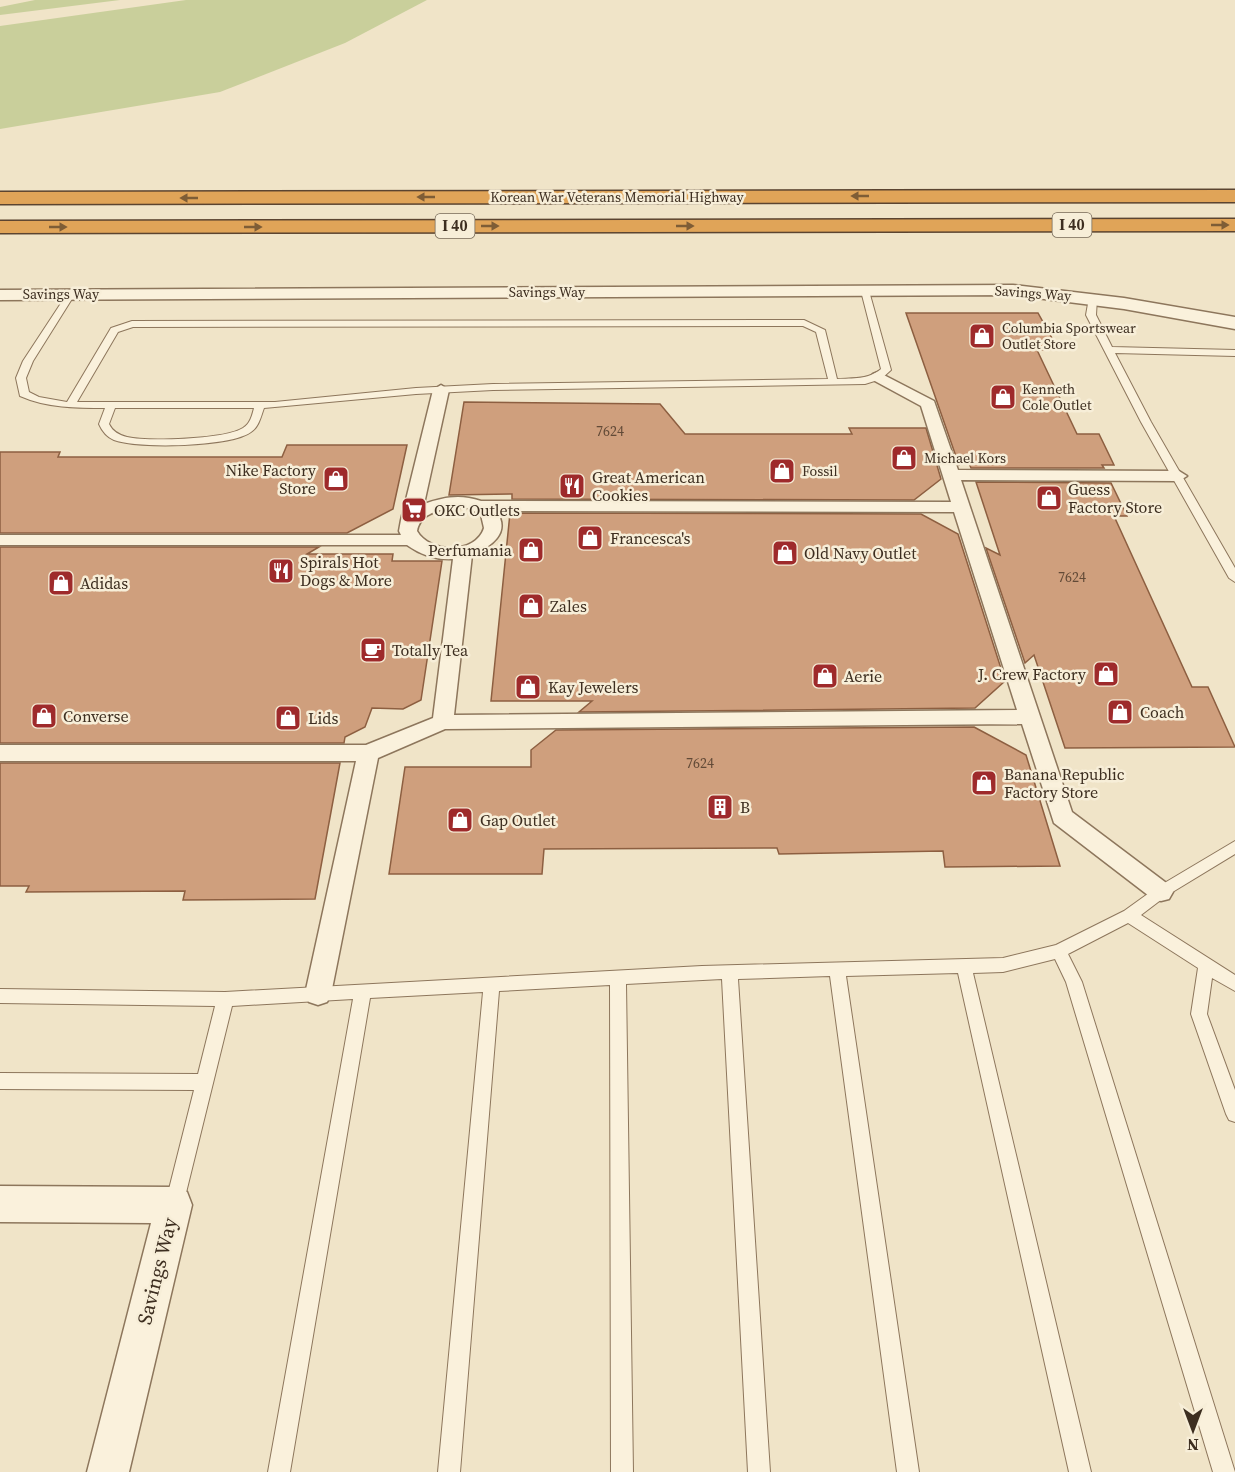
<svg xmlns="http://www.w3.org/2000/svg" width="1235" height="1472" font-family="'Source Serif 4',serif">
<rect width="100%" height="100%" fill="#f0e4c8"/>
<g fill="#c9cf9b">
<polygon points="35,0 120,0 0,15 0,7"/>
<polygon points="186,0 427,0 345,43 220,92 0,129 0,26"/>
</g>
<g fill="#cf9f7d" stroke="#8d5f41" stroke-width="1.5">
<polygon points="906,313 1038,313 1058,349 1037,350 1077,434 1099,434 1114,465 1102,465 1104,468 971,468 967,458 959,465"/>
<polygon points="464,402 660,404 685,434 852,434 849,428 926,428 941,479 914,500 512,499 512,494 449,495"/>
<polygon points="287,445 407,445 393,509 347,533 0,533 0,452 60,452 58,457 282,457"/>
<polygon points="976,482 1111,483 1127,516 1114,516 1192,687 1208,687 1235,747 1065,748 1034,655 1025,663 986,548 1000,555"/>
<polygon points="510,513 921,514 958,534 1005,681 975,708 579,712 592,701 491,701"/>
<polygon points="0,547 319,547 307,554 393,554 392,561 442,561 421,700 403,709 372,708 365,727 345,737 344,743 0,743"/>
<polygon points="974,727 1026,755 1060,866 945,867 943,851 779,854 777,848 544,849 542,874 389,874 405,767 531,767 531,750 556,730"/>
<polygon points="0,763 340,763 315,899 183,900 185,891 26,892 29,886 0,886"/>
</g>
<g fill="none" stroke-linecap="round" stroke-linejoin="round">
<g stroke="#8d765c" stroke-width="2">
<g id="service">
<path d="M 865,288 L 869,291 L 891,370 L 881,379 L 865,384 L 493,390 L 416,394 L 264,408 C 261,416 259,427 251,432 C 231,447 137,449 114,440 C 107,437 102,431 99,424 L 105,408 C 76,408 47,408 20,396 L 16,378 L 23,361 L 67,294 L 71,291 L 75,294 L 33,361 L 26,378 L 29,392 L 39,397 L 67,402 L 111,328 L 132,321 L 804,320 L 825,330 L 837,379 C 853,378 868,380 881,369 L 861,291 ZM 803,326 L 816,332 L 828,379 L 493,384 L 416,388 L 275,402 L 77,402 L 118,332 L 133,327 ZM 115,408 L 254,408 C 252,416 250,424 243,428 C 226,439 148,442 127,437 C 119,435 113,432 109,424 Z"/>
<polygon points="1093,295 1097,298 1096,315 1112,347 1235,350 1235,356 1115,353 1151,422 1235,568 1235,582 1229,578 1141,422 1086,315 1089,298"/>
<polygon points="1235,841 1235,854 1166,896 1141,915 1235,975 1235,991 1212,978 1207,1014 1235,1090 1235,1122 1229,1120 1226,1114 1191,1014 1198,968 1128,923 1068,954 1082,982 1235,1472 1213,1472 1066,982 1055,959 1003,972 973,973 1091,1472 1069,1472 958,973 846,976 919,1472 897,1472 830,976 738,979 770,1472 748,1472 722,979 626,984 633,1472 611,1472 610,985 499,991 460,1472 438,1472 483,992 370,998 290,1472 268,1472 353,999 232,1006 183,1205 181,1211 174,1214 167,1211 165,1205 194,1090 0,1089 0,1073 198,1074 215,1006 0,1003 0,989 225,992 702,966 1003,958 1056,945 1124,911 1156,888"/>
</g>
</g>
<g stroke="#8d765c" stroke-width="3">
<path id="pedestrian" d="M 878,372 L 934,401 L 958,470 L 1179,471 L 1187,476 L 1179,481 L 961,480 L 1072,812 L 1169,885 L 1173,892 L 1169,899 L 1161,901 L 1153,899 L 1054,823 L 1022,724 L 445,729 L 378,758 L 331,994 L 327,1002 L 318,1005 L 309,1002 L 305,994 L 356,761 L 0,761 L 0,745 L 366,745 L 433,718 L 453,559 C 436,560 421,555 407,545 L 0,545 L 0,535 L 401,535 L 399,531 L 401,520 L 433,390 L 441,385 L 449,390 L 424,504 C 444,497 460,494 481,501 L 951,502 L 921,406 L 873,380 L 870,377 L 873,374 ZM 449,507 L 468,508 L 481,515 L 484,528 C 476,554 430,554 417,531 C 420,515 434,512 449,507 ZM 496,511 L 954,512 L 1017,710 L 454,715 L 472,555 C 490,547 512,533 496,511 Z"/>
</g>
<g stroke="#8d765c" stroke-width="3">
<g id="minor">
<polygon points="1013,285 1124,298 1235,317 1235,329 1124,309 1013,295 0,300 0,290"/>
<polygon points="0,1186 174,1187 187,1192 192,1205 129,1472 87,1472 151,1223 0,1222"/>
</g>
</g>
<g stroke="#5b4430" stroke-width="3">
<g id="motorway">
<polygon points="1235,190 1235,202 0,204 0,192"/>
<polygon points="1235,219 1235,231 0,233 0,221"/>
</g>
</g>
<use href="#service" fill="#faf1dc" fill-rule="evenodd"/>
<use href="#pedestrian" fill="#faf1dc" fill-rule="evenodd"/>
<use href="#minor" fill="#faf1dc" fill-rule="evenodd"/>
<use href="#motorway" fill="#e0a458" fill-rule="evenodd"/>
</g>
<defs><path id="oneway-solid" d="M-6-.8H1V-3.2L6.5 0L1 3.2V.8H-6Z" transform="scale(1.5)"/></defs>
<g fill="#7e5d36">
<use href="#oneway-solid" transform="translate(860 196) rotate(-180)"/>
<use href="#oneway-solid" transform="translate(426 197) rotate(180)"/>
<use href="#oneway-solid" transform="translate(189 198) rotate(180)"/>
<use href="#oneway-solid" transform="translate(1220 225)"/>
<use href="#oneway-solid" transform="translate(490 226)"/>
<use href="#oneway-solid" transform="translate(685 226)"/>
<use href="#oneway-solid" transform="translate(58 227)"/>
<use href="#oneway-solid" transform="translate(253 227)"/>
</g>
<defs>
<g id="shop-square" transform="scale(1.35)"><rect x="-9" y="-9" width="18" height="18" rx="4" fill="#9e2a2b" stroke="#f7eed8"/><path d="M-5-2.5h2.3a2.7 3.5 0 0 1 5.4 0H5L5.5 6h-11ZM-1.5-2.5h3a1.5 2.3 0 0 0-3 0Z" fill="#fff"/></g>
<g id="restaurant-square" transform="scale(1.35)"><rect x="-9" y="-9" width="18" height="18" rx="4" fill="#9e2a2b" stroke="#f7eed8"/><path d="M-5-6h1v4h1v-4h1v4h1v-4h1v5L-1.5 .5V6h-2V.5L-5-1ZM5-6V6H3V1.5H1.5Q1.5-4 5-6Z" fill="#fff"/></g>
<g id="supermarket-square" transform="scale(1.35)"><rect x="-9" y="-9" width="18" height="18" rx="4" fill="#9e2a2b" stroke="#f7eed8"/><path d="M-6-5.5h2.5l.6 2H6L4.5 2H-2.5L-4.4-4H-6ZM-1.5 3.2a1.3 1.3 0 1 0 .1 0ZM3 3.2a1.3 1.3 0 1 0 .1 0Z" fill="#fff"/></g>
<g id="cafe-square" transform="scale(1.35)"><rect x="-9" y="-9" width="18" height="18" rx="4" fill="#9e2a2b" stroke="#f7eed8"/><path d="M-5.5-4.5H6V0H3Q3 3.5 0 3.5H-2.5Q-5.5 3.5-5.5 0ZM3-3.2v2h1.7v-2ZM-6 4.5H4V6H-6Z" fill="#fff"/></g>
<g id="building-square" transform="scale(1.35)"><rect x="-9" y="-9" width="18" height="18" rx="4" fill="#9e2a2b" stroke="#f7eed8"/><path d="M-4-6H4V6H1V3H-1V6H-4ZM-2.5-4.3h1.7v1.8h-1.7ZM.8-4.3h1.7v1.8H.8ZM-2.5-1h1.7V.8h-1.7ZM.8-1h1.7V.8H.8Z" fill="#fff"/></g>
</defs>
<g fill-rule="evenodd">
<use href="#shop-square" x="982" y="336"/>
<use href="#shop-square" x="1003" y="397"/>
<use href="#shop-square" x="904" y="458"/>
<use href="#shop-square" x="782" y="471"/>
<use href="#shop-square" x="336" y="479"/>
<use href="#restaurant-square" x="572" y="486"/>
<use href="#shop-square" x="1049" y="498"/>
<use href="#supermarket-square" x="414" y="510"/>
<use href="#shop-square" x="590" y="538"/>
<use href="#shop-square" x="531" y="550"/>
<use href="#shop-square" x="785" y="553"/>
<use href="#restaurant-square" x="281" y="571"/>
<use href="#shop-square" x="61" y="583"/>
<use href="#shop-square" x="531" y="606"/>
<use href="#cafe-square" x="373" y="650"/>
<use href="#shop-square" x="1106" y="674"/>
<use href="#shop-square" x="825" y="676"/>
<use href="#shop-square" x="528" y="687"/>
<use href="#shop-square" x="1120" y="712"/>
<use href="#shop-square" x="44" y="716"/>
<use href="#shop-square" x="288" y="718"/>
<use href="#shop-square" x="984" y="783"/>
<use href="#building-square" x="720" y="807"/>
<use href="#shop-square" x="460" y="820"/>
</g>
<g text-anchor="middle" stroke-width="5" stroke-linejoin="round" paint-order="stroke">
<g font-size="14" fill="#3d2e20" stroke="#f7eed8">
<text x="617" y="202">Korean War Veterans Memorial Highway</text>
<text x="547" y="297">Savings Way</text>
<text transform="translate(1033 293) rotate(4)" y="5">Savings Way</text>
<text x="61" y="299">Savings Way</text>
</g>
<g font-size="14" fill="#3d2e20" stroke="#f7eed8" text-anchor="start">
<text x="1002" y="333">Columbia Sportswear<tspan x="1002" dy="16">Outlet Store</tspan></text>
<text x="1022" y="394">Kenneth<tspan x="1022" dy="16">Cole Outlet</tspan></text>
<text x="924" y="463">Michael Kors</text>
<text x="802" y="476">Fossil</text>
</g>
<g font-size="14" fill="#624a37">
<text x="610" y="436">7624</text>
<text x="1072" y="582">7624</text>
<text x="700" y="768">7624</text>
</g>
<g fill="#f7eed8" stroke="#756857" stroke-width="1.5">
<rect x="1052.5" y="213" width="39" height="24" rx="4.5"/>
<rect x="435.5" y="214" width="39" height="24" rx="4.5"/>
</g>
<g font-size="15" font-weight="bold" fill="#3d2e20">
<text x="1072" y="230">I 40</text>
<text x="455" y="231">I 40</text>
</g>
<g font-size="16" fill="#3d2e20" stroke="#f7eed8" text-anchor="start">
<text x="316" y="476" text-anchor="end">Nike Factory<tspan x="316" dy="18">Store</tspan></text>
<text x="592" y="483">Great American<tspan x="592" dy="18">Cookies</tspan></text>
<text x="1068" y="495">Guess<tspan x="1068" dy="18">Factory Store</tspan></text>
<text x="434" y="516">OKC Outlets</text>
<text x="610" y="544">Francesca's</text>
<text x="512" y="556" text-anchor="end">Perfumania</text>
<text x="804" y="559">Old Navy Outlet</text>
<text x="300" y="568">Spirals Hot<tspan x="300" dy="18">Dogs &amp; More</tspan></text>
<text x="80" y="589">Adidas</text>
<text x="550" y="612">Zales</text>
<text x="392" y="656">Totally Tea</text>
<text x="1086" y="680" text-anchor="end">J. Crew Factory</text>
<text x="844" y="682">Aerie</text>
<text x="548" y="693">Kay Jewelers</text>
<text x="1140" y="718">Coach</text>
<text x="63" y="722">Converse</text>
<text x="308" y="724">Lids</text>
<text x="1004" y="780">Banana Republic<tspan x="1004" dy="18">Factory Store</tspan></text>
<text x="740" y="813">B</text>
<text x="480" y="826">Gap Outlet</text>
</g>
<g font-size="20" fill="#3d2e20" stroke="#f7eed8">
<text transform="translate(157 1271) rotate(-76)" y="7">Savings Way</text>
</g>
</g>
<g transform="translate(1193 1430) rotate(180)" stroke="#f7eed8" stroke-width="4.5" paint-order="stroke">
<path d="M0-4.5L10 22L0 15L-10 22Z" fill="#3d2e20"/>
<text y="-9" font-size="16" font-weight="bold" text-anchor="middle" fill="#3d2e20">N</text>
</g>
</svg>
